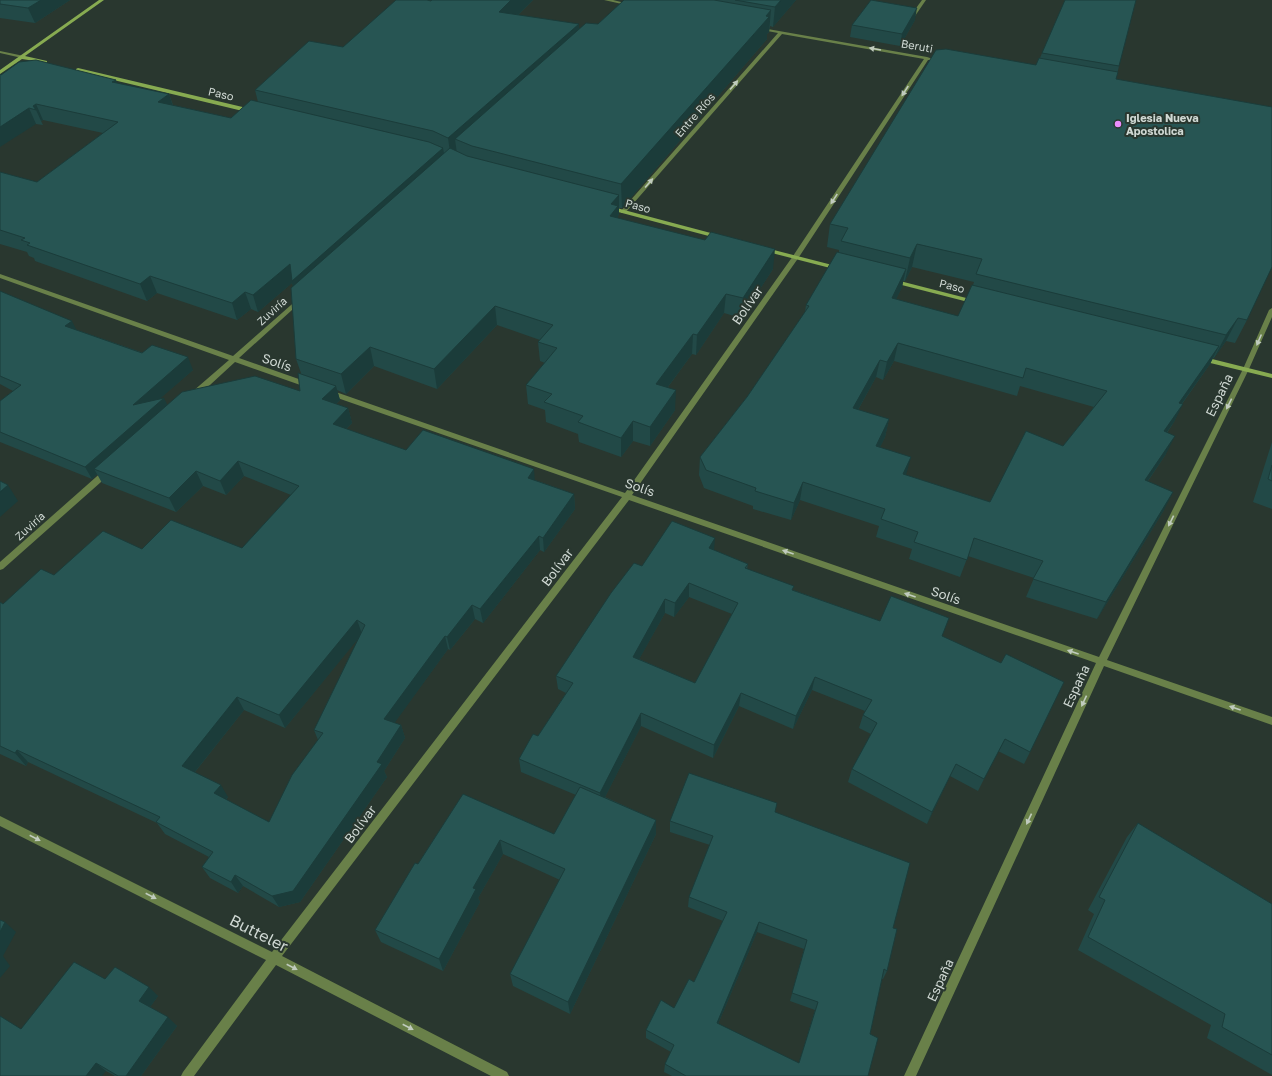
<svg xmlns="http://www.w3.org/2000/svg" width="1272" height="1076" font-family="'Golos Text',sans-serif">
<rect width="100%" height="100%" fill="#29372f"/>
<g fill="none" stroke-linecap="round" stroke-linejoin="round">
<g fill="#698049" fill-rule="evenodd">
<polygon points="604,0 613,0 633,5 631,6"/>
<polygon points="922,0 926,0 915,16 911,16 911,15"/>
<polygon points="757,27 927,57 933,59 931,60 928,60 799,257 632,495 1099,657 1243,369 1269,310 1272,308 1272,317 1249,369 1107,660 1272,717 1272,725 1104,666 916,1076 904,1076 1096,663 629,500 282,956 507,1072 509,1076 491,1076 276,965 194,1076 181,1076 183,1072 266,960 0,826 0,816 272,952 622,497 326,394 324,392 328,390 330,390 625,493 793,256 924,59 782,34 625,213 621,213 621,211 778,33 757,29"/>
<polygon points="0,51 24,56 24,57 22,58 0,53"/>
<polygon points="0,274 233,356 299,298 303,298 303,300 239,358 310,383 312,385 310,387 306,387 235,362 198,396 192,396 191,394 192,392 229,360 0,278"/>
<polygon points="107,469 110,470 111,472 110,474 3,569 0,570 0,562 104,470"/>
</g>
<g fill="#87ab51" fill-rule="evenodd">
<polygon points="99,0 104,0 25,56 47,61 47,63 22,59 0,74 0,70"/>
<polygon points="78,68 251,109 254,111 251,113 76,71 76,69"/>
<polygon points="609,206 722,236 723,237 720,239 607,209 606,208"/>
<polygon points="766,248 840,267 841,268 838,270 764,251 764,249"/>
<polygon points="892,279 978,301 979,302 976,304 890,282 889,281"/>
<polygon points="1198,356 1200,356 1272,374 1272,378 1198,360 1197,358"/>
</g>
</g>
<g fill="#224947" fill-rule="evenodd">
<polygon points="0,0 70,0 35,23 0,18"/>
<path d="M 432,0 L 533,0 L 518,15 L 579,29 L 598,24 L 624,0 L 796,0 L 773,27 L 770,26 L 769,32 L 767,34 L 767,39 L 622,208 L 619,208 L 619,214 L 618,216 L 618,218 L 773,269 L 741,318 L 724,313 L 696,355 L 692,354 L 668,387 L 675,410 L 650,446 L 633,441 L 621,457 L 579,442 L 578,434 L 546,422 L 545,410 L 528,404 L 526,385 L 545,363 L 540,361 L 538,342 L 540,340 L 497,325 L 437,389 L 374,366 L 346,394 L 337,390 L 340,400 L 336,404 L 348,408 L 352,423 L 346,429 L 406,450 L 535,480 L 574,494 L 575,509 L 544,552 L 540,550 L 483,623 L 475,619 L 450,650 L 448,649 L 394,723 L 401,725 L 405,738 L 384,771 L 387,777 L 300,902 L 279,907 L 243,886 L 238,893 L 210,878 L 202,867 L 209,857 L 165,834 L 157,823 L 28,762 L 26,766 L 0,754 L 0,602 L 3,604 L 54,575 L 142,549 L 242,548 L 291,495 L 244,476 L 226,495 L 203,486 L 176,512 L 102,483 L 97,474 L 92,479 L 0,442 L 0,401 L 13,391 L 0,384 L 0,291 L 77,330 L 193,370 L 159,399 L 167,405 L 300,391 L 301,373 L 296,359 L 293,286 L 292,283 L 258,312 L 251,309 L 237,320 L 157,293 L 147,301 L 35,261 L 34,258 L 29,256 L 27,252 L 0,244 L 0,172 L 37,182 L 103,133 L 43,120 L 41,121 L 43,125 L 36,124 L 1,75 L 117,83 L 169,94 L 173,105 L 231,118 L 258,102 L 255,90 L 343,47 ZM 359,637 L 314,730 L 318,740 L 269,822 L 226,800 L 228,797 L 195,772 L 244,710 L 285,728 Z"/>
<polygon points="915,20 900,46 850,37 852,25"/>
<path d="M 1042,53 L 1119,66 L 1116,79 L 1247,320 L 1235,343 L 1226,341 L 1214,358 L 1213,358 L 1210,364 L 1182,404 L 1174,422 L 1167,433 L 1166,454 L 1148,481 L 1164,510 L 1097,619 L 1026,597 L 1034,578 L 968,556 L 960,577 L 909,559 L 912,549 L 876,537 L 879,526 L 800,500 L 791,520 L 753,509 L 753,506 L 704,488 L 699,475 L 700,457 L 747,397 L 805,312 L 806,305 L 839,252 L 839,250 L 827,247 L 830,224 L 1036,65 L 1040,58 ZM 912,267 L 974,282 L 973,285 L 958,316 L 896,299 L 902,287 L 903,281 L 905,281 ZM 894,361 L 1017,396 L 1020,386 L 1094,407 L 1063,446 L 990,502 L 906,475 L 880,447 L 885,437 L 889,419 L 858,410 L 876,377 L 883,380 Z"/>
<polygon points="1272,442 1272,509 1253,502"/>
<path d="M 714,550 L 748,564 L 747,569 L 793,590 L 880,621 L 942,636 L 1030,752 L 1024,764 L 998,751 L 978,791 L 950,776 L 927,824 L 848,782 L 852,769 L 871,734 L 859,728 L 863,715 L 865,711 L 812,690 L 793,729 L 739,706 L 713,758 L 641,726 L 605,797 L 656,820 L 656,834 L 570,1014 L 513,986 L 510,974 L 560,880 L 503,854 L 478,898 L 480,902 L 443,971 L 381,942 L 375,930 L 463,794 L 554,834 L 576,795 L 521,772 L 519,759 L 538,736 L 566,693 L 558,689 L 556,676 L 642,566 ZM 689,597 L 732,614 L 695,683 L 639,659 L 665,613 L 674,617 Z"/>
<path d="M 776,812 L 893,928 L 887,971 L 883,979 L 882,979 L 870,1034 L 868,1076 L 672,1076 L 664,1072 L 665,1064 L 671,1052 L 646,1038 L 646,1030 L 674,1008 L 694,982 L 723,921 L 688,907 L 689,897 L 710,845 L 670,832 L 670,821 ZM 757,932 L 804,949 L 790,1001 L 815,1010 L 799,1063 L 718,1024 Z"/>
<polygon points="1138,823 1272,904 1272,1075 1207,1038 1211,1025 1078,950 1094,914 1088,910 1127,837"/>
<polygon points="105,979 158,996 150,1007 177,1026 141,1076 115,1076 106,1071 21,1029"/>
</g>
<g fill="#1b3c3a">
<polygon points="41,0 70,0 35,23 28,8"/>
<polygon points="511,0 533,0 501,32 499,12"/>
<polygon points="781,0 796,0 773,27 775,7"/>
<polygon points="917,8 915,20 900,46 902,34"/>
<polygon points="771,10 769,32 767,34 767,39 622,208 621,184"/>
<polygon points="579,24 580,44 455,139 457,154 451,159 448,138"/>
<polygon points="116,80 122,95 112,82"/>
<polygon points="169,94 174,110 158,102"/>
<polygon points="36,104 43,120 41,121 36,110 33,106"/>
<polygon points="29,108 36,124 0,147 0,127"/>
<polygon points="443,148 446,164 296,297 292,283 258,312 253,295 290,264"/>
<polygon points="619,195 619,214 618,216 618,225 610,216 611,204"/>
<polygon points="917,244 912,267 905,281 910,258"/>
<polygon points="775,249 773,269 741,318 743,298"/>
<polygon points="906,269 902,287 888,316 892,298"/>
<polygon points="150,276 157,293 147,301 140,284"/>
<polygon points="245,292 251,309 237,320 232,303"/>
<polygon points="726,294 724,313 696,355 697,335"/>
<polygon points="495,306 497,325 437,389 434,369"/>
<polygon points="1238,318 1226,341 1214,358 1226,335"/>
<polygon points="72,321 78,333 65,326"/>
<polygon points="693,334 692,354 656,403 656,384"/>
<polygon points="898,343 894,361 883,380 887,362"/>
<polygon points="1219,346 1210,364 1170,420 1179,403"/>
<polygon points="370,347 374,366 346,394 341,374"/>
<polygon points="188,357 193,370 139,417 133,405"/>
<polygon points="880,360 876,377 849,426 853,408"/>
<polygon points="336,386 340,400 326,414 322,399"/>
<polygon points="676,390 675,410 650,446 650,427"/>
<polygon points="164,398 170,410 94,469 97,474 92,479 85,467"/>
<polygon points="1183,404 1174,422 1155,449 1164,431"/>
<polygon points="348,408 352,423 337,438 333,424"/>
<polygon points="889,419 885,437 872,464 876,446"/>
<polygon points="633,421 633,441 621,457 621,438"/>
<polygon points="1175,436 1166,454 1136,498 1145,480"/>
<polygon points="911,457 906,475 903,474"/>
<polygon points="238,461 244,476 226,495 220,481"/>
<polygon points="534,469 535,483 528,478"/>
<polygon points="196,471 203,486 176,512 169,498"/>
<polygon points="803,482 800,500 791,520 794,503"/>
<polygon points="8,485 18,501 0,517 0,492"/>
<polygon points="1173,492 1164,510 1097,619 1106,602"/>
<polygon points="574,494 575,509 544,552 543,538"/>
<polygon points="539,536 540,550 483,623 480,609"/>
<polygon points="715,538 714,551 709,548"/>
<polygon points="689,583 689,597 674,617 675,603"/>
<polygon points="665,599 665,613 633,670 633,657"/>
<polygon points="472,605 475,619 450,650 447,637"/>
<polygon points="357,620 362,634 285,728 279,715"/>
<polygon points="445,636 448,649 388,732 384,719"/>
<polygon points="815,677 812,690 793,729 796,716"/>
<polygon points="741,693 739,706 713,758 714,745"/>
<polygon points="237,697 244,710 190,778 182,766"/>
<polygon points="641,713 641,726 601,805 600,793"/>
<polygon points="401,725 405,738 384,771 387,777 300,902 279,907 272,896 377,762"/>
<polygon points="17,750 28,762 26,766 15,753"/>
<polygon points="956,764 950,776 927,824 932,812"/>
<polygon points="221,785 228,797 221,805 214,793"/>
<polygon points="656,820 656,834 570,1014 568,1002"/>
<polygon points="500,840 503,854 478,898 480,902 443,971 439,959 473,888"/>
<polygon points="235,875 243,886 238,893 231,882"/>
<polygon points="5,922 16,932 3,956 10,966 0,978 0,932"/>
<polygon points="759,922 757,932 715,1031 717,1023"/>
<polygon points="149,987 158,996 148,1010 139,1001"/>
<polygon points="168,1017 177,1026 141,1076 126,1076"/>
<polygon points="96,1063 106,1071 102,1076 86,1076"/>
</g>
<g fill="#275553" stroke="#1b3c3a" fill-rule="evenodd">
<polygon points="0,0 41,0 28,8 0,4"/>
<polygon points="396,0 427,0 431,1 432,0 511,0 499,12 579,24 448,138 433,131 255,90 309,41 343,47"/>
<polygon points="624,0 714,0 771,10 766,16 769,17 621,184 472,146 455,139 586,23 598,24"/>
<polygon points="735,0 781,0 775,7"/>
<polygon points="871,0 917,8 902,34 852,25"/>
<polygon points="1065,0 1136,0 1119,66 1042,53"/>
<polygon points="946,49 1036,65 1039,58 1118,72 1116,79 1272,107 1272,267 1247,320 1238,318 1226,335 976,274 982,259 917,244 910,258 841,241 848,228 830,224 936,50"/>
<polygon points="36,60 116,80 112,82 169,94 158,102 231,118 251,100 429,142 443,148 292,281 290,264 253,295 245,292 232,303 150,276 140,284 27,245 30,243 21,240 25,238 0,230 0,172 37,182 118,122 36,104 33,106 36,110 29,108 0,127 0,74 1,75 19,62"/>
<polygon points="450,148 467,156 619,195 611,204 618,206 610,216 705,240 711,232 775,249 743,298 726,294 697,335 693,334 656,384 676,390 650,427 633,421 621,438 578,422 583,416 544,402 552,394 526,385 557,348 538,342 553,325 495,306 434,369 370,347 341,374 296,359 291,288"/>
<path d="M 837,252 L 906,269 L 892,298 L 958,316 L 972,285 L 1219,346 L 1179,403 L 1183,404 L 1164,431 L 1175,436 L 1145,480 L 1173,492 L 1106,602 L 1033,579 L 1043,561 L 974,538 L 967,560 L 914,542 L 918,532 L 881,519 L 885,509 L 803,482 L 794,503 L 755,491 L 756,488 L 706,470 L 700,457 L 747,397 L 809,306 L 806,305 ZM 898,343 L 1023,378 L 1026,368 L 1107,391 L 1063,446 L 1026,431 L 990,502 L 903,474 L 911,457 L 876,446 L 889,419 L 853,408 L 880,360 L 887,362 Z"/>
<polygon points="0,291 72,321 65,326 142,353 152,345 188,357 133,405 164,398 85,467 0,432 0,401 21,385 0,376"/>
<path d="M 298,373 L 336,386 L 322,399 L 348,408 L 333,424 L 406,450 L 423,430 L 534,469 L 528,478 L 574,494 L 543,538 L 539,536 L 480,609 L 472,605 L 447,637 L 445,636 L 384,719 L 401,725 L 377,762 L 382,764 L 293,891 L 272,896 L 235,875 L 231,882 L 202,867 L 213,852 L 156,822 L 160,817 L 17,750 L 15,753 L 0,746 L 0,602 L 3,604 L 41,569 L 54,575 L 103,531 L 142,549 L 171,520 L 242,548 L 299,486 L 238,461 L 220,481 L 196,471 L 169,498 L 94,469 L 182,392 L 255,376 L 300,391 ZM 357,620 L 365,625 L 314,730 L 323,733 L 292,775 L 269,822 L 214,793 L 221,785 L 182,766 L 237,697 L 279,715 Z"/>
<polygon points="1272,465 1272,481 1268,479"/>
<polygon points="0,481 8,485 0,492"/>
<path d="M 672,521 L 715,538 L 709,548 L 748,564 L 745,568 L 794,586 L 792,590 L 880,621 L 891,596 L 949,618 L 942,636 L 1001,663 L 1006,654 L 1064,682 L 1030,752 L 1005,739 L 984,779 L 956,764 L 932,812 L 852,769 L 877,723 L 863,715 L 872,700 L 815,677 L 796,716 L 741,693 L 714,745 L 641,713 L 600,793 L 519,759 L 533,734 L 538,736 L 573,683 L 556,676 L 611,593 L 634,563 L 642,566 ZM 689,583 L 738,603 L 695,683 L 633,657 L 665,599 L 675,603 Z"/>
<path d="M 689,773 L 777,803 L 775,812 L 910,863 L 893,928 L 897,929 L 887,971 L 884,969 L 870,1034 L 878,1038 L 868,1076 L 686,1076 L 665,1064 L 674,1045 L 646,1030 L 661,1000 L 674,1008 L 689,979 L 694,982 L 727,912 L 689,897 L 713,836 L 670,821 ZM 759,922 L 807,940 L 792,993 L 818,1002 L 799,1063 L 717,1023 Z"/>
<polygon points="580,787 656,820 568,1002 510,974 565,869 500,840 473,888 476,889 439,959 375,930 415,863 418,864 463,794 554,834"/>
<polygon points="1138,823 1272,904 1272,1055 1222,1027 1225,1014 1088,937 1105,900 1099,897"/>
<polygon points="0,920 5,922 0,932"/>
<polygon points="74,962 105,979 115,967 149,987 139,1001 168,1017 126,1076 118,1076 96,1063 86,1076 0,1076 0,1016 21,1029"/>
</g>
<defs><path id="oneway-solid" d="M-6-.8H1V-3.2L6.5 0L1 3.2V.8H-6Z"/></defs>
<g fill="#c0cbbe">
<use href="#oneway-solid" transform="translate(875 49) rotate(-170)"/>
<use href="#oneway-solid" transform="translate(734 85) rotate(-49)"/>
<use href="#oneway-solid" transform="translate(905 91) rotate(123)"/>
<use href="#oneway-solid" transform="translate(649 183) rotate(-49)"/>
<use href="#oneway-solid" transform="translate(834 199) rotate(123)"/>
<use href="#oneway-solid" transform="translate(1259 340) rotate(113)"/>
<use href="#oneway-solid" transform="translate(1229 404) rotate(116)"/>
<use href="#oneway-solid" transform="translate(1171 521) rotate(116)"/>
<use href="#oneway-solid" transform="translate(788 552) rotate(-161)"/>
<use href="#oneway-solid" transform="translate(910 595) rotate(-161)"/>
<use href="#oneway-solid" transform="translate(1073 652) rotate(-161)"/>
<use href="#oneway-solid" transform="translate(1084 701) rotate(115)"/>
<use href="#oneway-solid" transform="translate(1235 708) rotate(-161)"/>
<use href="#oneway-solid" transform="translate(1029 819) rotate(115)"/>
<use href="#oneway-solid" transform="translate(35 838) rotate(27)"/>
<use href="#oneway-solid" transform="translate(151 896) rotate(27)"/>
<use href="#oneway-solid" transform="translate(292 967) rotate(27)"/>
<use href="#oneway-solid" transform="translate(408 1027) rotate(27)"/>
</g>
<circle fill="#eb8dfc" stroke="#29372f" stroke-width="1.5" cx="1118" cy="124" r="4"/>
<g text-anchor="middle" stroke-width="4" stroke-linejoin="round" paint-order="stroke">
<g font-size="11" fill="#cfd8d3" stroke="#29372f">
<text transform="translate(917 46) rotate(10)" y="4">Beruti</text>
<text transform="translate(221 94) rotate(13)" y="4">Paso</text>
<text transform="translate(695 115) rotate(-49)" y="4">Entre Ríos</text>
<text transform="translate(638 206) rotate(15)" y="4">Paso</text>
<text transform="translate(952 286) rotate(14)" y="4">Paso</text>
<text transform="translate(272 311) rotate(-42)" y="4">Zuviría</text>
<text transform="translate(30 526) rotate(-42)" y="4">Zuviría</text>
</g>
<g font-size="11" font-weight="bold" fill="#cfd8d3" stroke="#29372f" text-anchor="start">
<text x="1126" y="122">Iglesia Nueva<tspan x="1126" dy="13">Apostolica</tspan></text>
</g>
<g font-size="13" fill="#cfd8d3" stroke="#29372f">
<text transform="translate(747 305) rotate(-55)" y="5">Bolívar</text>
<text transform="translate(277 362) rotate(19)" y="5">Solís</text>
<text transform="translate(1219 395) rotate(-64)" y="5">España</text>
<text transform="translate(640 487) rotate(19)" y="5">Solís</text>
<text transform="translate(557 567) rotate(-53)" y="5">Bolívar</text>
<text transform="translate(946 595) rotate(19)" y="5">Solís</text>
<text transform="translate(1076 686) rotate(-65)" y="5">España</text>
<text transform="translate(360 824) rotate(-53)" y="5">Bolívar</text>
<text transform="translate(940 980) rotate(-65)" y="5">España</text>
</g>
<g font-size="16" fill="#cfd8d3" stroke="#29372f">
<text transform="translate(259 933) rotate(27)" y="6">Butteler</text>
</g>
</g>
</svg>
